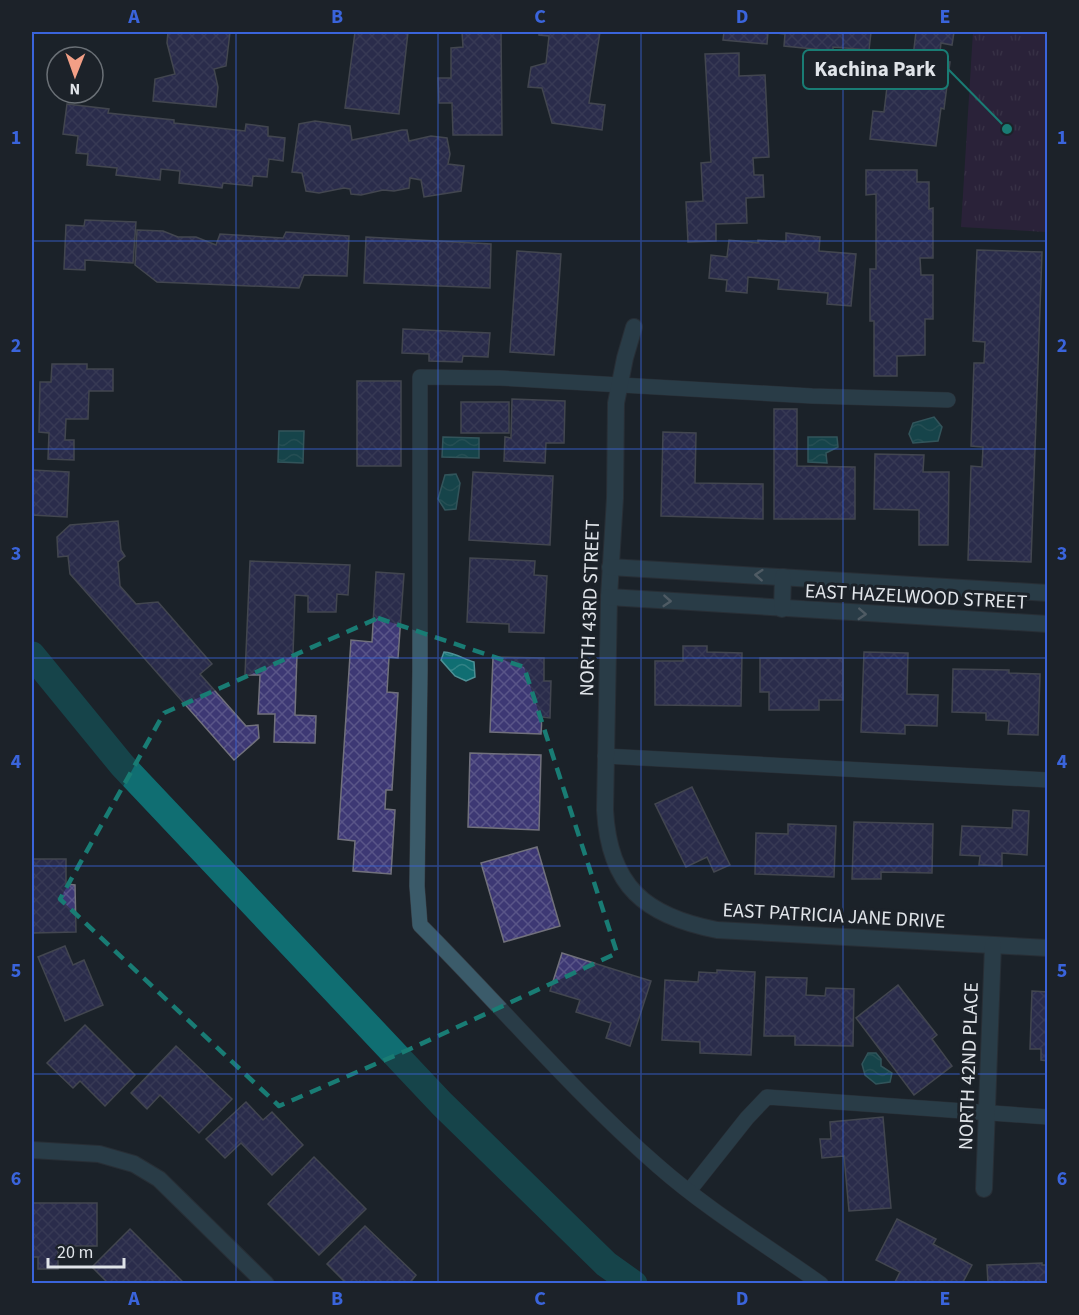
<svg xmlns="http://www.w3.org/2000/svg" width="1079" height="1315" font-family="'Source Sans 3',sans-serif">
<defs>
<pattern id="grass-tufts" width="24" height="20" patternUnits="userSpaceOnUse" patternTransform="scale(1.5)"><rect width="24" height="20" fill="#3d224c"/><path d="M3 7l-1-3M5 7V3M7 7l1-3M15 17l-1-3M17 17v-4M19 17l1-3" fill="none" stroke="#594266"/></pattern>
<pattern id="water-waves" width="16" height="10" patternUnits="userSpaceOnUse" patternTransform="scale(1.5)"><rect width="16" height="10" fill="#106e72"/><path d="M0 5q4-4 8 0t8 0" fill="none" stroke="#328386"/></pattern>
<pattern id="building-cross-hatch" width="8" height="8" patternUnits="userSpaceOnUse" patternTransform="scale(1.5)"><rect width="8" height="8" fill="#3d3874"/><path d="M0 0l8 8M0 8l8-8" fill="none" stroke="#595588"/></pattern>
</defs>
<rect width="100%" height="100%" fill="#1c2229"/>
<polygon fill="url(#grass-tufts)" points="973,32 1047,32 1047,232 961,227"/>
<g fill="url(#water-waves)" stroke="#4e9196" stroke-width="1.5">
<polygon points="934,417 942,427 938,441 913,443 909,434 913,423"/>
<polygon points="279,431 304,431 303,463 278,462"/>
<polygon points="443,437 479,438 479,458 442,457"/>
<polygon points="808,437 837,437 838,447 826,453 827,463 808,462"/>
<polygon points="456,474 460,483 456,509 445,510 438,499 445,475"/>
<path d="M 444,652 C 455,653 464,659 474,662 L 475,677 L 466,681 L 455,676 L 441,660 Z"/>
<polygon points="868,1053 876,1053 881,1059 881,1066 892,1073 890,1082 876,1084 865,1075 862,1064"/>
</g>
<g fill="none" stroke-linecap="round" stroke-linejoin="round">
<polyline stroke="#106e72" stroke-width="27" points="32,655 122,765 442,1104 606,1264 634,1284"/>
</g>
<g fill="url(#building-cross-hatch)" stroke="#71717c" stroke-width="1.5">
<polygon points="168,32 230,32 226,66 214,69 218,87 216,107 153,101 155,79 175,74 167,43"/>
<polygon points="355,32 408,32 399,114 345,108"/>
<polygon points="462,32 501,32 502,135 453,135 452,103 439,103 438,78 451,78 451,48 463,47"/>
<polygon points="539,32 600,32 589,103 605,105 602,130 552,123 542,88 528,87 531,67 546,63 549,36 539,35"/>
<polygon points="724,32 871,32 869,50 833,47 833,51 784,46 785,34 768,32 767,44 723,40"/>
<polygon points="916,32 954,32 952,45 941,43 939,61 950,62 944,109 941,108 936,146 870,139 873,111 884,112 890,62 912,65"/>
<polygon points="739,53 739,76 765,75 769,157 753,158 754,175 763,175 764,197 746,198 747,223 716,224 716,241 688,242 686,202 703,201 701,163 711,162 705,54"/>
<polygon points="67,104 109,109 108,113 174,120 174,123 245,131 246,124 268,127 268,136 285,138 283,161 269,159 267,177 253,176 252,186 223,183 222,188 179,183 180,171 161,169 160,180 116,175 117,168 87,165 88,154 76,153 78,136 63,134"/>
<polygon points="315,121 350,126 352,140 402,130 407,130 409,141 431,136 447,138 450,154 448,164 464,166 461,191 424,197 421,180 410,178 409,188 394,191 383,190 361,195 351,194 350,189 344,188 319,193 306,191 302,173 292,172 299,124"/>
<polygon points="866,170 917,170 917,182 929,182 929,209 933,208 933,258 920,258 921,275 933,275 933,319 925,319 925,355 897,356 897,376 874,376 874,321 870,321 870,269 876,269 876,194 866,195"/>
<polygon points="85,220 136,222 133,263 85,260 85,270 64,269 66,225 84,226"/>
<polygon points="137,230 163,231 178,237 196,237 216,245 220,234 283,238 286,232 349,236 347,276 304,275 299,288 157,282 135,265"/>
<polygon points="786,233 820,237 819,251 856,254 851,306 827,304 828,293 778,289 779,280 748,277 747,293 726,291 727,280 709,278 711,255 727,257 729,240 758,243 758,240 786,242"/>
<polygon points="366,237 491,244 490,288 364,283"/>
<polygon points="977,250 1042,252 1031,562 968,560 971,466 982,467 983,447 971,446 974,363 984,363 985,342 973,341"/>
<polygon points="517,251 561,254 554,355 510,352"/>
<polygon points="403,329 490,333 488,357 463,356 462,362 429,361 429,354 402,353"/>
<polygon points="52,364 87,364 87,369 113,369 113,391 89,391 88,419 66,419 65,440 74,440 74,460 48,459 49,433 39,432 40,382 51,382"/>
<rect x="357" y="381" width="44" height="85"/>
<polygon points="512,399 565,401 564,443 546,443 545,463 504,461 505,437 511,438"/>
<rect x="461" y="402" width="48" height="31"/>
<polygon points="774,409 797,409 797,466 855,467 855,519 774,519"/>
<polygon points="663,432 696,433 695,483 763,484 763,519 661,516"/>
<polygon points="875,454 924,455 923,472 949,472 948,545 919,545 919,510 874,509"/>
<polygon points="32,470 69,472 67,517 32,515"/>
<polygon points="473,472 553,476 550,545 469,540"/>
<polygon points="118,521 121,550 125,556 118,562 120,586 136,604 158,602 212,664 200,674 246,726 258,725 259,738 234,760 70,574 68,556 58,557 57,537 70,525"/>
<polygon points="470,558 535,561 534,575 547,576 544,633 509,632 509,624 467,622"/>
<polygon points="250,561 350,565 348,595 337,594 336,612 308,612 308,596 295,595 293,654 297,654 295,715 316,716 315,743 274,742 275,714 258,714 260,675 245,675"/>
<polygon points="376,572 404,574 398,658 389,657 387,692 398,693 392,790 386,790 385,809 395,810 391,874 353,871 355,841 338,839 351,640 372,642"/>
<polygon points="683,646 707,646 707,652 742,653 741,706 655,705 655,661 683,661"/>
<polygon points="864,652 908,653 907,694 938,695 937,726 905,725 905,734 861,732"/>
<polygon points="493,657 544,658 544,681 551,681 550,718 542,717 541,734 490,732"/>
<polygon points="760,658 843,658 843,700 819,700 819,710 769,710 769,692 760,692"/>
<polygon points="953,669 1009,670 1009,673 1040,674 1038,735 1008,734 1009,721 986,720 986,713 952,712"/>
<polygon points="470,753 541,755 539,830 468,827"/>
<polygon points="692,787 730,865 714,872 707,857 686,867 655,804"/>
<polygon points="1013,810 1029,811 1027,855 1002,853 1002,866 979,865 980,856 960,855 962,826 1012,828"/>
<polygon points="854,822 933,824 932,873 881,872 881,879 852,879"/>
<polygon points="788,824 836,826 834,877 755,874 756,833 788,834"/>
<polygon points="537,847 560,926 504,942 481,863"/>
<polygon points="32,859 66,859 66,884 75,885 76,932 33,933"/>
<polygon points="65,946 73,965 84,960 103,1005 65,1021 38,957"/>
<polygon points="562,953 651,981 630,1046 606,1038 611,1023 576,1012 580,1000 550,991"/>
<polygon points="717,970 755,972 751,1055 700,1053 700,1042 662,1040 665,980 698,982 699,972 717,973"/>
<polygon points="766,977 807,978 806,995 825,996 826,988 854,989 853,1046 795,1045 795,1036 764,1036"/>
<polygon points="898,985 937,1035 932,1039 952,1066 914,1095 856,1018"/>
<polygon points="1032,991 1048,992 1048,1061 1041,1060 1041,1049 1030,1049"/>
<polygon points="85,1025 135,1075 105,1106 80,1081 73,1088 47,1063"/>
<polygon points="176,1046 232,1099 199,1133 160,1095 147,1109 131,1093"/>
<polygon points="246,1102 263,1120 272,1112 303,1145 272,1175 241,1143 225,1158 206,1139"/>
<polygon points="883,1117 891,1208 849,1211 844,1156 822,1158 820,1139 831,1139 830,1122"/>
<polygon points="314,1157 366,1209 319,1255 268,1204"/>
<polygon points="32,1203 97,1203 97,1246 58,1246 58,1269 38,1269 38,1257 32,1257"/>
<polygon points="897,1219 936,1239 933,1244 972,1265 962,1284 894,1284 900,1272 876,1260"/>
<polygon points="365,1226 416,1275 409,1284 362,1284 360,1281 357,1284 347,1284 327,1264"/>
<polygon points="130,1229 182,1281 180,1284 109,1284 92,1267"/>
<polygon points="1042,1263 1042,1265 1048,1265 1048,1284 988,1284 987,1265"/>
</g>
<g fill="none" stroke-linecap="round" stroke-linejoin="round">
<g stroke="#373d44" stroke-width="16">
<g id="service">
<polyline points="605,756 1048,780"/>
<polyline points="689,1191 747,1118 767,1097 1048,1117"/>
<path d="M 821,1284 C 766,1245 708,1210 658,1166 C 573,1092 500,1005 420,925 L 417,886 L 420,671 L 420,377 L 500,378 L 812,396 L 948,400"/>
</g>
</g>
<g stroke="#373d44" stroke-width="18">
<g id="minor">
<path d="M 634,327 L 625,358 L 616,403 L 615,498 L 609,597 L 605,810 C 609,886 645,916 717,930 L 1048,948"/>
<polyline points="610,567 1048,593"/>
<polyline points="609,597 1048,624"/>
<polyline points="782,609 783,577"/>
<polyline points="32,1150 99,1154 134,1164 159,1179 266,1284"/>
<polyline points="984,1189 993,945"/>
</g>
</g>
<use href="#service" stroke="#3b5b6a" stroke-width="15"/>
<use href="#minor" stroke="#3b5b6a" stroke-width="16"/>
</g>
<defs><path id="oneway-chevron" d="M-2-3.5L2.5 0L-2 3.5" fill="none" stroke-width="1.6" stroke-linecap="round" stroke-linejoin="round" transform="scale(1.5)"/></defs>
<g stroke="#8ea0aa">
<use href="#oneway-chevron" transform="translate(759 575) rotate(-176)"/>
<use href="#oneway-chevron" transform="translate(667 601) rotate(4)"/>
<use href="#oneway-chevron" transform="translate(862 614) rotate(3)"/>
</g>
<path d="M0 0H1079V1315H0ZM 378,618 L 524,667 L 617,953 L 410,1049 L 279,1106 L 60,899 L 164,713 Z" fill="#1c2229" fill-opacity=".55" fill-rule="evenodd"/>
<path fill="none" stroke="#197c74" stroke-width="4.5" stroke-dasharray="12 8" stroke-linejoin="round" d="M 378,618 L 524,667 L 617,953 L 410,1049 L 279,1106 L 60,899 L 164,713 Z"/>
<path fill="none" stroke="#3a64db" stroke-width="1.5" stroke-opacity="0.55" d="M 236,32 L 236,1284M 438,32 L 438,1284M 641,32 L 641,1284M 843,32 L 843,1284M 32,241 L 1048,241M 32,449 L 1048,449M 32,658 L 1048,658M 32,866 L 1048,866M 32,1074 L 1048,1074"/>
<g text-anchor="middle" stroke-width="6" stroke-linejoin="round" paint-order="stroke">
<g font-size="20" fill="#e0e4e9" stroke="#1c2229">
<text transform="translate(916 596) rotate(3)" y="7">EAST HAZELWOOD STREET</text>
<text transform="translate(589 608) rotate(-88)" y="7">NORTH 43RD STREET</text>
<text transform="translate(834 915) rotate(3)" y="7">EAST PATRICIA JANE DRIVE</text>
<text transform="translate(968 1066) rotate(-88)" y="7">NORTH 42ND PLACE</text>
</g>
</g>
<path fill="none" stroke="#197c74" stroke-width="2" d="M1007 129L948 69"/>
<circle fill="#197c74" stroke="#1c2229" stroke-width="2" cx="1007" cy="129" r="6"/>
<rect fill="#1c2229" stroke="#197c74" stroke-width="2" x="803" y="50" width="145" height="39" rx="6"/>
<g font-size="21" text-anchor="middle" font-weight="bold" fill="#e0e4e9">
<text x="875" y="76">Kachina Park</text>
</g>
<rect width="1079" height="1315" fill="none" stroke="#1c2229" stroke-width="66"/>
<g transform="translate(75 75) rotate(181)"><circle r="28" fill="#1c2229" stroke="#6a7076" stroke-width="1.5"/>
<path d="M0-4.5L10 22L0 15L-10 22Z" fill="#f39f86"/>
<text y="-9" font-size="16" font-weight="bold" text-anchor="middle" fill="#e0e4e9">N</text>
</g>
<path d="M48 1258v9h76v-9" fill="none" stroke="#e0e4e9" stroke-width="3"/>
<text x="57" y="1258" font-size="18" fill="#e0e4e9" stroke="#1c2229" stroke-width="4.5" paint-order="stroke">20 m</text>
<rect x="33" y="33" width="1013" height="1249" fill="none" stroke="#3a64db" stroke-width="2"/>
<g font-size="20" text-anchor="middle" font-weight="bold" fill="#3a64db">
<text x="134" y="23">A</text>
<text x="337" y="23">B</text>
<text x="540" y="23">C</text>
<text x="742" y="23">D</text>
<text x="945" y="23">E</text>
<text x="16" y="144">1</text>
<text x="1062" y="144">1</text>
<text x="16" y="352">2</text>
<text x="1062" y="352">2</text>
<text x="16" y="560">3</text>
<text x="1062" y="560">3</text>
<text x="16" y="768">4</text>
<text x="1062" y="768">4</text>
<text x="16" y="977">5</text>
<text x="1062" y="977">5</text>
<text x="16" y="1185">6</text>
<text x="1062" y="1185">6</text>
<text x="134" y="1305">A</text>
<text x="337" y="1305">B</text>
<text x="540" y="1305">C</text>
<text x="742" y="1305">D</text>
<text x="945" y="1305">E</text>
</g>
</svg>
